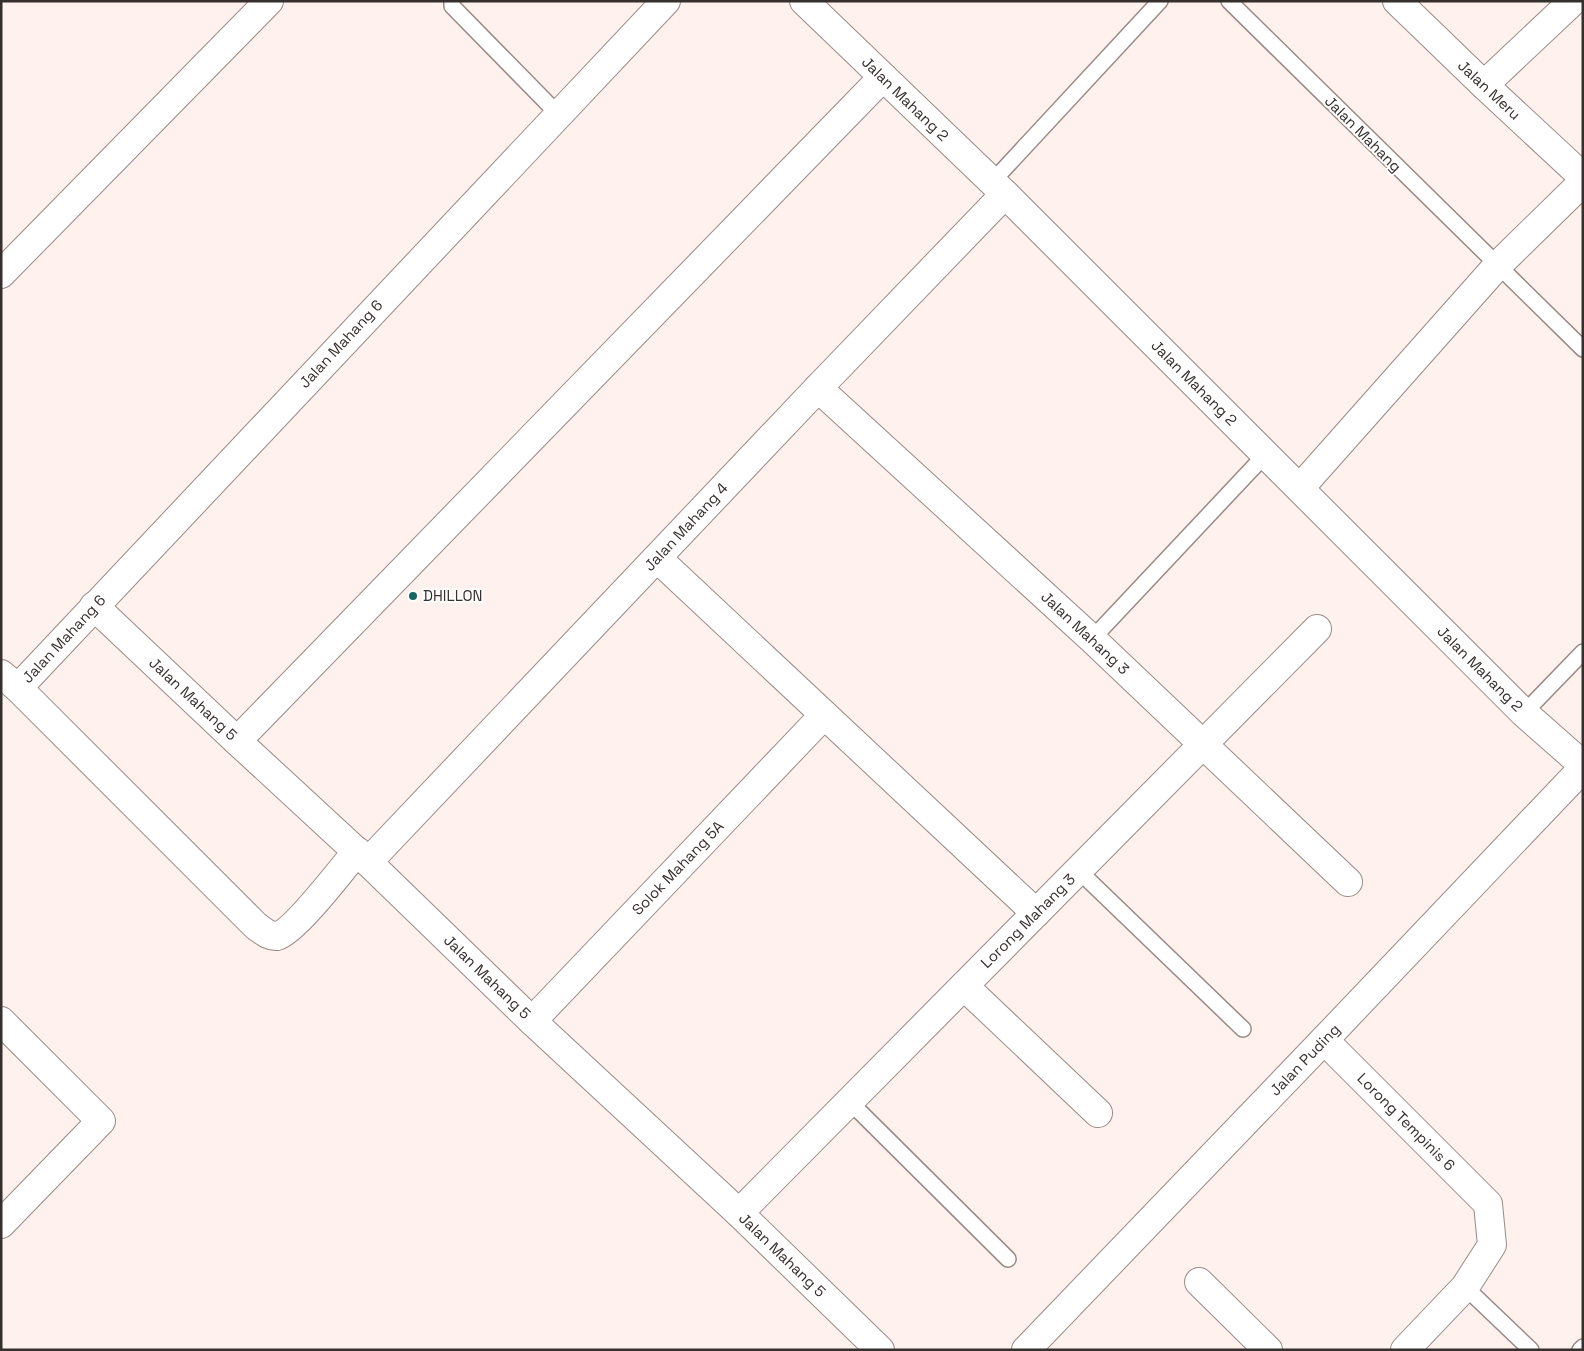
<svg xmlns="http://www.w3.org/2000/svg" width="1584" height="1351" font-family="'Space Grotesk',sans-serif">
<rect width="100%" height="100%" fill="#fff1ed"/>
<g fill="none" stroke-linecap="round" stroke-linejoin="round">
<g stroke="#998a85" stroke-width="18">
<g id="lane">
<polyline points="452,1 452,6 558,114"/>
<polyline points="1229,1 1583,349"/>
<polyline points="992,182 1160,1"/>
<polyline points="1092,639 1265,455"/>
<polyline points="1524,713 1583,652"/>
<polyline points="1078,870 1243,1029"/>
<polyline points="850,1102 1008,1259"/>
<polyline points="1465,1287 1531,1350"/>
<polyline points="1580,1350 1583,1347"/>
</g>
</g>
<g stroke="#998a85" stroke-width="30">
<g id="street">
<polyline points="804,1 1005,194 1524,713 1583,765"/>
<polyline points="1484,85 1573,1"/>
<polyline points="1,274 269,1"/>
<polyline points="818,388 1092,639 1348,882"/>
<polyline points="1300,488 1497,266 1583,182"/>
<polyline points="657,558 1036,913"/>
<polyline points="94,606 237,741 368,862 532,1021 739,1213 880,1350"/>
<path d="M 1,674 L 18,688 L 256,926 C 262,930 269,937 277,936 C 294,932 343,868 357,851"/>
<polyline points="18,688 666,1"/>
<polyline points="237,741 883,77"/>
<polyline points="368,862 818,388 1005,194"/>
<polyline points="964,986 1098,1113"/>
<polyline points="1,1021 101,1121 1,1224"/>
<polyline points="532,1021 824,715"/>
<polyline points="1324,1040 1488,1204 1492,1245 1465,1287 1405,1350"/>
<polyline points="739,1213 1317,629"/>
<polyline points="1199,1282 1268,1350"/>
<polyline points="1026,1350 1324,1040 1583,768"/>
</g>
</g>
<g stroke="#998a85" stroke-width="30">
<polyline id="primary" points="1397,1 1484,85 1583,177"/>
</g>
<use href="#lane" stroke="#fff" stroke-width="15"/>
<use href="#street" stroke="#fff" stroke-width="28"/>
<use href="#primary" stroke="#fff" stroke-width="28"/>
</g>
<circle fill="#196560" stroke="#fff" stroke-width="2" cx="413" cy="596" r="5"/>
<g text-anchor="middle" stroke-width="4" stroke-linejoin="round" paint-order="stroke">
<g font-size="15" fill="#352f2d" stroke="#fff">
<text transform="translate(1489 90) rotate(43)" y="5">Jalan Meru</text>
<text transform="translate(905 99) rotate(44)" y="5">Jalan Mahang 2</text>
<text transform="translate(1363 134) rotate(45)" y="5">Jalan Mahang</text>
<text transform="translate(341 344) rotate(-47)" y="5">Jalan Mahang 6</text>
<text transform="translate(1194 383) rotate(45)" y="5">Jalan Mahang 2</text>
<text transform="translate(686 527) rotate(-47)" y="5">Jalan Mahang 4</text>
<text transform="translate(1085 633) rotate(43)" y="5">Jalan Mahang 3</text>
<text transform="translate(64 639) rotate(-47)" y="5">Jalan Mahang 6</text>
<text transform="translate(1480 669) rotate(45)" y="5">Jalan Mahang 2</text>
<text transform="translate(193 699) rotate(43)" y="5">Jalan Mahang 5</text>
<text transform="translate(678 868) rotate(-46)" y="5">Solok Mahang 5A</text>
<text transform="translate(1028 921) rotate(-45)" y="5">Lorong Mahang 3</text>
<text transform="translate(487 977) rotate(44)" y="5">Jalan Mahang 5</text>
<text transform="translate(1305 1060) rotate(-46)" y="5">Jalan Puding</text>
<text transform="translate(1406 1122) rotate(45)" y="5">Lorong Tempinis 6</text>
<text transform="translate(782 1255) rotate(44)" y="5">Jalan Mahang 5</text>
</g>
<g font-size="15" fill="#352f2d" stroke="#fff" text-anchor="start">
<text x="423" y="601">DHILLON</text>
</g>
</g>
<rect width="1584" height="1351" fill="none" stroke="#352f2d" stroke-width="5"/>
</svg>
